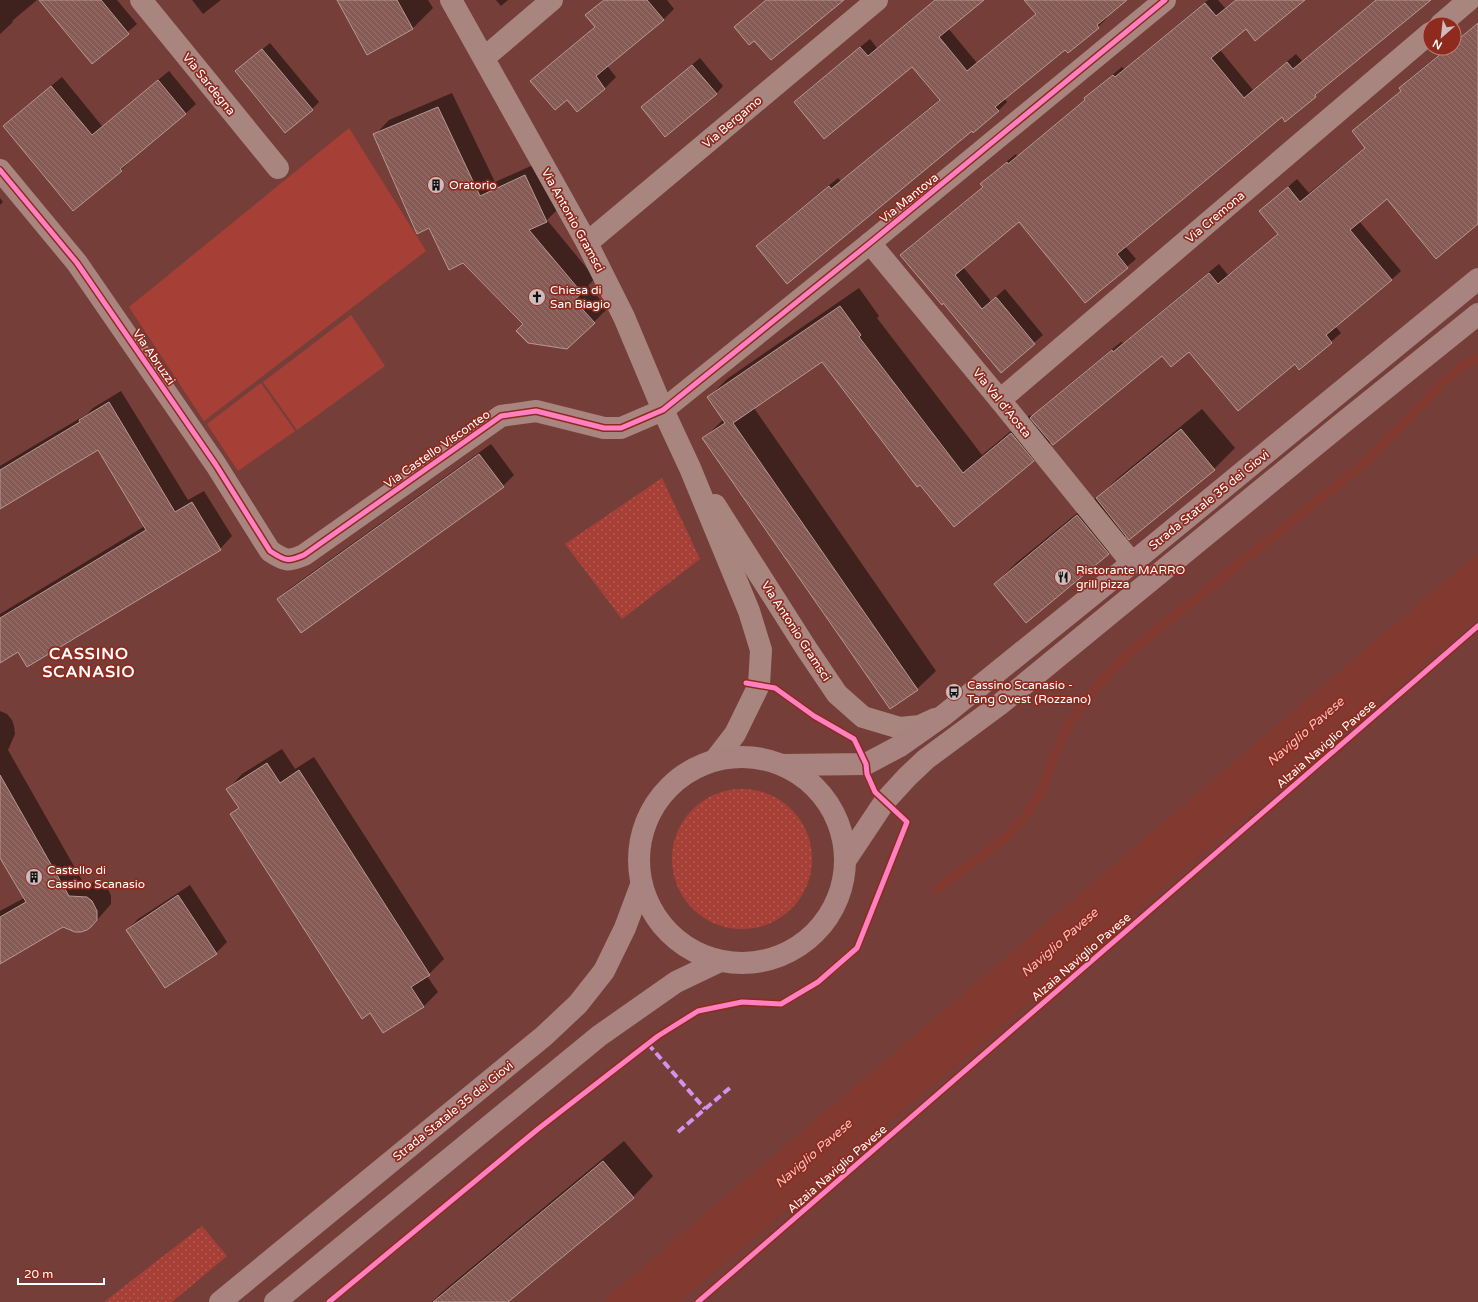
<svg xmlns="http://www.w3.org/2000/svg" width="1478" height="1302" font-family="'Varela Round',sans-serif">
<defs>
<pattern id="green-dots" width="8" height="8" patternUnits="userSpaceOnUse"><rect width="8" height="8" fill="#a64037"/><path d="M2 2h.1M6 6h.1" fill="none" stroke="#b35d55" stroke-width="1.8" stroke-linecap="round"/></pattern>
<pattern id="building-back-hatch" width="6" height="6" patternUnits="userSpaceOnUse"><rect width="6" height="6" fill="#865a55"/><path d="M-1 5l2 2M0 0l6 6M5-1l2 2" fill="none" stroke="#98736e"/></pattern>
</defs>
<rect width="100%" height="100%" fill="#763e38"/>
<g fill="url(#green-dots)">
<polygon points="662,478 700,559 622,619 565,544"/>
<circle cx="742" cy="859" r="70"/>
<polygon points="202,1226 227,1256 172,1302 104,1302"/>
</g>
<g fill="#a64037">
<polygon points="349,128 426,251 204,421 129,307"/>
<polygon points="351,315 385,366 297,430 263,382"/>
<polygon points="261,383 295,431 238,471 207,424"/>
</g>
<polygon fill="#823930" points="1478,553 1478,617 980,1045 679,1302 602,1302 943,1011"/>
<g fill="#0007">
<polygon points="0,0 37,0 12,21 13,22 0,34"/>
<polygon points="40,0 117,0 137,24 92,63"/>
<polygon points="192,0 221,0 203,14"/>
<polygon points="338,0 428,0 433,8 412,29"/>
<polygon points="496,0 508,0 501,6"/>
<polygon points="603,0 667,0 674,9 664,19 607,66 616,77 605,88 577,111 567,99 532,81 543,70 596,26 587,15"/>
<polygon points="766,0 841,0 754,39 735,27"/>
<polygon points="935,0 983,0 948,28 977,63 1037,14 1048,0 1126,0 1106,16 1107,18 1098,27 1065,48 1004,98 1007,102 998,111 972,130 757,246 766,237 838,178 841,181 940,99 912,65 804,93 870,39 877,48"/>
<polygon points="1208,0 1218,0 1225,8 1236,0 1301,0 1246,28 1220,50 1253,90 1296,54 1302,61 1376,0 1429,0 1324,87 1315,96 1282,116 1125,246 1136,259 1086,301 1019,221 963,267 991,301 1005,289 1043,335 1001,371 943,302 902,255 910,246 984,186 981,184 990,175 1016,154 1017,156 1086,99 1094,90 1122,67 1124,69"/>
<polygon points="1478,23 1478,222 1387,198 1359,221 1401,271 1391,280 1335,326 1341,333 1300,369 1295,363 1189,350 1162,355 1051,442 1033,461 954,525 822,361 754,408 936,671 917,689 704,438 724,419 709,397 727,379 859,288 879,316 877,318 982,455 1030,415 1032,417 1043,406 1121,342 1123,343 1219,264 1228,275 1279,233 1261,211 1297,179 1309,193 1366,147 1353,132 1402,90 1400,89 1409,79 1447,48 1454,48 1454,43"/>
<polygon points="270,43 319,102 312,109 244,64"/>
<polygon points="700,58 723,86 716,94 642,107"/>
<polygon points="169,71 196,104 186,113 130,159 131,160 121,170 74,210 5,126 15,116 62,77 102,126"/>
<polygon points="452,93 495,182 540,162 561,206 547,220 595,278 588,286 608,308 594,322 524,324 430,227 375,135 389,120"/>
<polygon points="0,198 3,202 0,205"/>
<polygon points="121,391 188,500 204,491 232,536 220,549 18,651 0,662 0,614 145,526 98,449 0,508 0,466 87,414 93,408"/>
<polygon points="1202,409 1235,448 1214,469 1127,535 1108,553 995,584 1016,563 1098,496 1099,496 1118,478"/>
<polygon points="491,444 514,475 503,486 278,599 289,589"/>
<polygon points="0,711 7,714 12,720 14,726 15,734 8,750 83,882 102,883 109,891 111,896 111,904 91,927 63,926 0,963 0,911 24,898 0,856"/>
<polygon points="282,749 295,769 314,757 444,959 427,976 438,992 423,1007 232,814 239,807 228,789 242,774"/>
<polygon points="190,885 227,942 216,953 127,930 138,919"/>
<polygon points="624,1141 653,1176 633,1197 506,1302 432,1302 441,1293"/>
</g>
<g fill="none" stroke-linecap="round" stroke-linejoin="round">
<polyline stroke="#823930" stroke-width="9" points="937,889 1000,842 1025,816 1041,792 1059,744 1077,711 1105,677 1132,650 1368,460 1439,386 1462,366 1478,358"/>
</g>
<g fill="url(#building-back-hatch)" stroke="#b79894">
<polygon points="39,0 101,0 129,34 92,64"/>
<polygon points="337,0 397,0 413,29 367,55"/>
<polygon points="604,0 647,0 664,20 596,76 605,89 577,112 567,100 555,110 530,81 595,27 585,15"/>
<polygon points="766,0 844,0 771,60 754,41 749,45 734,27"/>
<polygon points="935,0 984,0 939,37 967,71 1036,14 1024,0 1127,0 1097,25 1099,28 1068,53 1065,50 995,107 999,111 973,133 972,131 787,284 756,246 829,186 831,189 940,100 912,67 824,139 794,102 860,47 868,56"/>
<polygon points="1236,0 1305,0 1255,41 1246,29 1211,58 1244,98 1287,62 1293,69 1376,0 1431,0 1315,95 1316,97 1285,122 1282,117 1117,254 1128,268 1085,303 1019,222 955,275 982,309 996,297 1035,344 1001,373 943,303 942,305 900,255 983,187 980,184 1007,162 1008,164 1085,100 1084,98 1113,75 1115,77 1205,3 1216,16"/>
<polygon points="1478,23 1478,224 1436,259 1387,199 1350,230 1392,280 1326,335 1332,343 1299,370 1295,364 1238,411 1189,352 1171,367 1162,356 1053,445 1030,418 1033,415 1112,350 1113,352 1209,273 1218,284 1278,234 1259,211 1288,187 1300,202 1365,148 1352,131 1401,91 1399,88 1448,48 1454,48 1454,43"/>
<polygon points="262,49 313,110 285,133 235,71"/>
<polygon points="692,65 717,94 665,137 641,107"/>
<polygon points="158,80 186,114 120,169 122,171 73,211 3,126 51,86 92,135"/>
<polygon points="438,107 480,196 525,175 547,222 529,230 582,293 574,300 595,323 567,349 528,343 516,331 523,324 463,263 449,270 429,228 417,234 373,134"/>
<polygon points="840,306 861,335 859,337 963,473 1011,433 1034,461 954,527 920,485 917,487 822,362 733,423 918,690 890,709 702,438 725,423 707,397"/>
<polygon points="109,402 175,512 192,502 221,550 27,667 18,652 0,663 0,618 146,530 98,450 0,509 0,470 80,422 79,420"/>
<polygon points="1181,429 1215,470 1129,540 1096,498"/>
<polygon points="479,454 504,487 301,633 277,599"/>
<polygon points="1077,515 1109,554 1026,623 994,584"/>
<polygon points="267,763 280,783 299,770 430,975 411,987 424,1007 383,1033 370,1013 362,1019 230,814 239,808 226,789"/>
<polygon points="0,775 69,896 87,897 92,901 97,911 97,920 91,927 87,930 81,932 75,932 63,927 0,964 0,917 26,902 0,858"/>
<polygon points="178,895 217,954 165,988 126,930"/>
<polygon points="603,1161 634,1198 508,1302 433,1302"/>
</g>
<g fill="none" stroke-linecap="round" stroke-linejoin="round">
<g stroke="#a9857f" stroke-width="22">
<polyline points="141,0 278,168"/>
<polyline points="451,0 587,243 624,317 663,410 690,468 749,611 761,650 759,685 735,734 715,760"/>
<polyline points="1441,24 1469,0"/>
<polyline points="484,58 552,0"/>
<path d="M 0,170 L 77,263 L 216,465 L 270,551 C 285,561 288,562 304,555 L 501,416 L 536,411 L 604,428 L 621,428 L 663,410 L 870,243 L 1165,0"/>
<polyline points="587,243 877,0"/>
<polyline points="870,243 1000,400 1132,563"/>
<polyline points="1000,400 1430,33"/>
<polyline points="715,505 806,648 837,694 863,717 900,728 920,726 935,719"/>
</g>
<g stroke="#a8837f" stroke-width="22">
<circle cx="742" cy="860" r="103"/>
<polyline points="783,765 866,764 900,746 944,715 1132,563 1478,279"/>
<polyline points="845,861 885,801 907,777 926,759 999,705 1339,426 1478,314"/>
<polyline points="220,1302 544,1036 578,1004 604,971 625,928 641,885"/>
<polyline points="275,1302 599,1036 676,982 720,961"/>
</g>
<g stroke="#d193ec" stroke-width="4" stroke-dasharray="8 4" stroke-linecap="butt">
<polyline points="648,1044 705,1109"/>
<polyline points="678,1132 732,1086"/>
</g>
<g stroke="#8f2a1f" stroke-width="8">
<g id="cycleway">
<path d="M 0,170 L 77,263 L 216,465 L 270,551 C 285,561 288,562 304,555 L 501,416 L 536,411 L 604,428 L 621,428 L 663,410 L 870,243 L 1165,0"/>
<polyline points="329,1302 538,1129 658,1036 698,1011 742,1002 781,1004 818,982 857,948 907,822 875,792 867,774 866,764 854,739 814,716 775,688 746,683"/>
<polyline points="698,1302 1478,626"/>
</g>
</g>
<use href="#cycleway" stroke="#ff80c0" stroke-width="5"/>
</g>
<defs>
<g id="building-disc" transform="scale(0.9)"><circle r="9.5" fill="#cfbbb9" stroke="#8f2a1f"/><path d="M-4-6H4V6H1V3H-1V6H-4ZM-2.5-4.3h1.7v1.8h-1.7ZM.8-4.3h1.7v1.8H.8ZM-2.5-1h1.7V.8h-1.7ZM.8-1h1.7V.8H.8Z" fill="#111"/></g>
<g id="church-disc" transform="scale(0.9)"><circle r="9.5" fill="#cfbbb9" stroke="#8f2a1f"/><path d="M-1.2-6h2.4v3.5h3.3v2.4h-3.3V6h-2.4V-.1h-3.3v-2.4h3.3Z" fill="#111"/></g>
<g id="restaurant-disc" transform="scale(0.9)"><circle r="9.5" fill="#cfbbb9" stroke="#8f2a1f"/><path d="M-5-6h1v4h1v-4h1v4h1v-4h1v5L-1.5 .5V6h-2V.5L-5-1ZM5-6V6H3V1.5H1.5Q1.5-4 5-6Z" fill="#111"/></g>
<g id="bus-disc" transform="scale(0.9)"><circle r="9.5" fill="#cfbbb9" stroke="#8f2a1f"/><path d="M-5-6H5V4H4V6H2V4H-2V6H-4V4H-5ZM-3.5-4V0h7V-4ZM-3.5 1.2v1.5H-2V1.2ZM2 1.2v1.5H3.5V1.2Z" fill="#111"/></g>
</defs>
<g fill-rule="evenodd">
<use href="#building-disc" x="436" y="185"/>
<use href="#church-disc" x="537" y="297"/>
<use href="#restaurant-disc" x="1063" y="577"/>
<use href="#bus-disc" x="954" y="692"/>
<use href="#building-disc" x="34" y="877"/>
</g>
<g text-anchor="middle" stroke-width="3.5" stroke-linejoin="round" paint-order="stroke">
<g font-size="12" fill="#fff" stroke="#8f2a1f">
<text transform="translate(209 84) rotate(51)" y="4">Via Sardegna</text>
<text transform="translate(732 122) rotate(-40)" y="4">Via Bergamo</text>
<text transform="translate(909 198) rotate(-39)" y="4">Via Mantova</text>
<text transform="translate(1215 217) rotate(-40)" y="4">Via Cremona</text>
<text transform="translate(573 220) rotate(61)" y="4">Via Antonio Gramsci</text>
<text transform="translate(154 357) rotate(55)" y="4">Via Abruzzi</text>
<text transform="translate(1002 403) rotate(51)" y="4">Via Val d'Aosta</text>
<text transform="translate(437 449) rotate(-35)" y="4">Via Castello Visconteo</text>
<text transform="translate(1209 500) rotate(-39)" y="4">Strada Statale 35 dei Giovi</text>
<text transform="translate(796 631) rotate(57)" y="4">Via Antonio Gramsci</text>
<text transform="translate(1326 744) rotate(-41)" y="4">Alzaia Naviglio Pavese</text>
<text transform="translate(1081 957) rotate(-41)" y="4">Alzaia Naviglio Pavese</text>
<text transform="translate(453 1111) rotate(-39)" y="4">Strada Statale 35 dei Giovi</text>
<text transform="translate(837 1169) rotate(-41)" y="4">Alzaia Naviglio Pavese</text>
</g>
<g font-size="12" fill="#fff" stroke="#8f2a1f" text-anchor="start">
<text x="449" y="189">Oratorio</text>
<text x="550" y="294">Chiesa di<tspan x="550" dy="14">San Biagio</tspan></text>
<text x="1076" y="574">Ristorante MARRO<tspan x="1076" dy="14">grill pizza</tspan></text>
<text x="967" y="689">Cassino Scanasio -<tspan x="967" dy="14">Tang Ovest (Rozzano)</tspan></text>
<text x="47" y="874">Castello di<tspan x="47" dy="14">Cassino Scanasio</tspan></text>
</g>
<g font-size="13" font-style="italic" fill="#f4bfba" stroke="#8f2a1f">
<text transform="translate(1305 731) rotate(-41)" y="5">Naviglio Pavese</text>
<text transform="translate(1059 942) rotate(-41)" y="5">Naviglio Pavese</text>
<text transform="translate(813 1153) rotate(-41)" y="5">Naviglio Pavese</text>
</g>
<g font-size="16" font-weight="bold" letter-spacing="1" fill="#fff" stroke="#8f2a1f">
<text x="89" y="659">CASSINO<tspan x="89" dy="18">SCANASIO</tspan></text>
</g>
</g>
<g transform="translate(1442 36) rotate(208)"><circle r="19" fill="#8f2a1f" stroke="#bc7f79"/>
<path d="M0-3L7 15L0 10L-7 15Z" fill="#cfbbb9"/>
<text y="-6" font-size="11" font-weight="bold" text-anchor="middle" fill="#ffffff">N</text>
</g>
<path d="M18 1278v6h86v-6" fill="none" stroke="#ffffff" stroke-width="2"/>
<text x="24" y="1278" font-size="12" fill="#ffffff" stroke="#8f2a1f" stroke-width="3" paint-order="stroke">20 m</text>
</svg>
